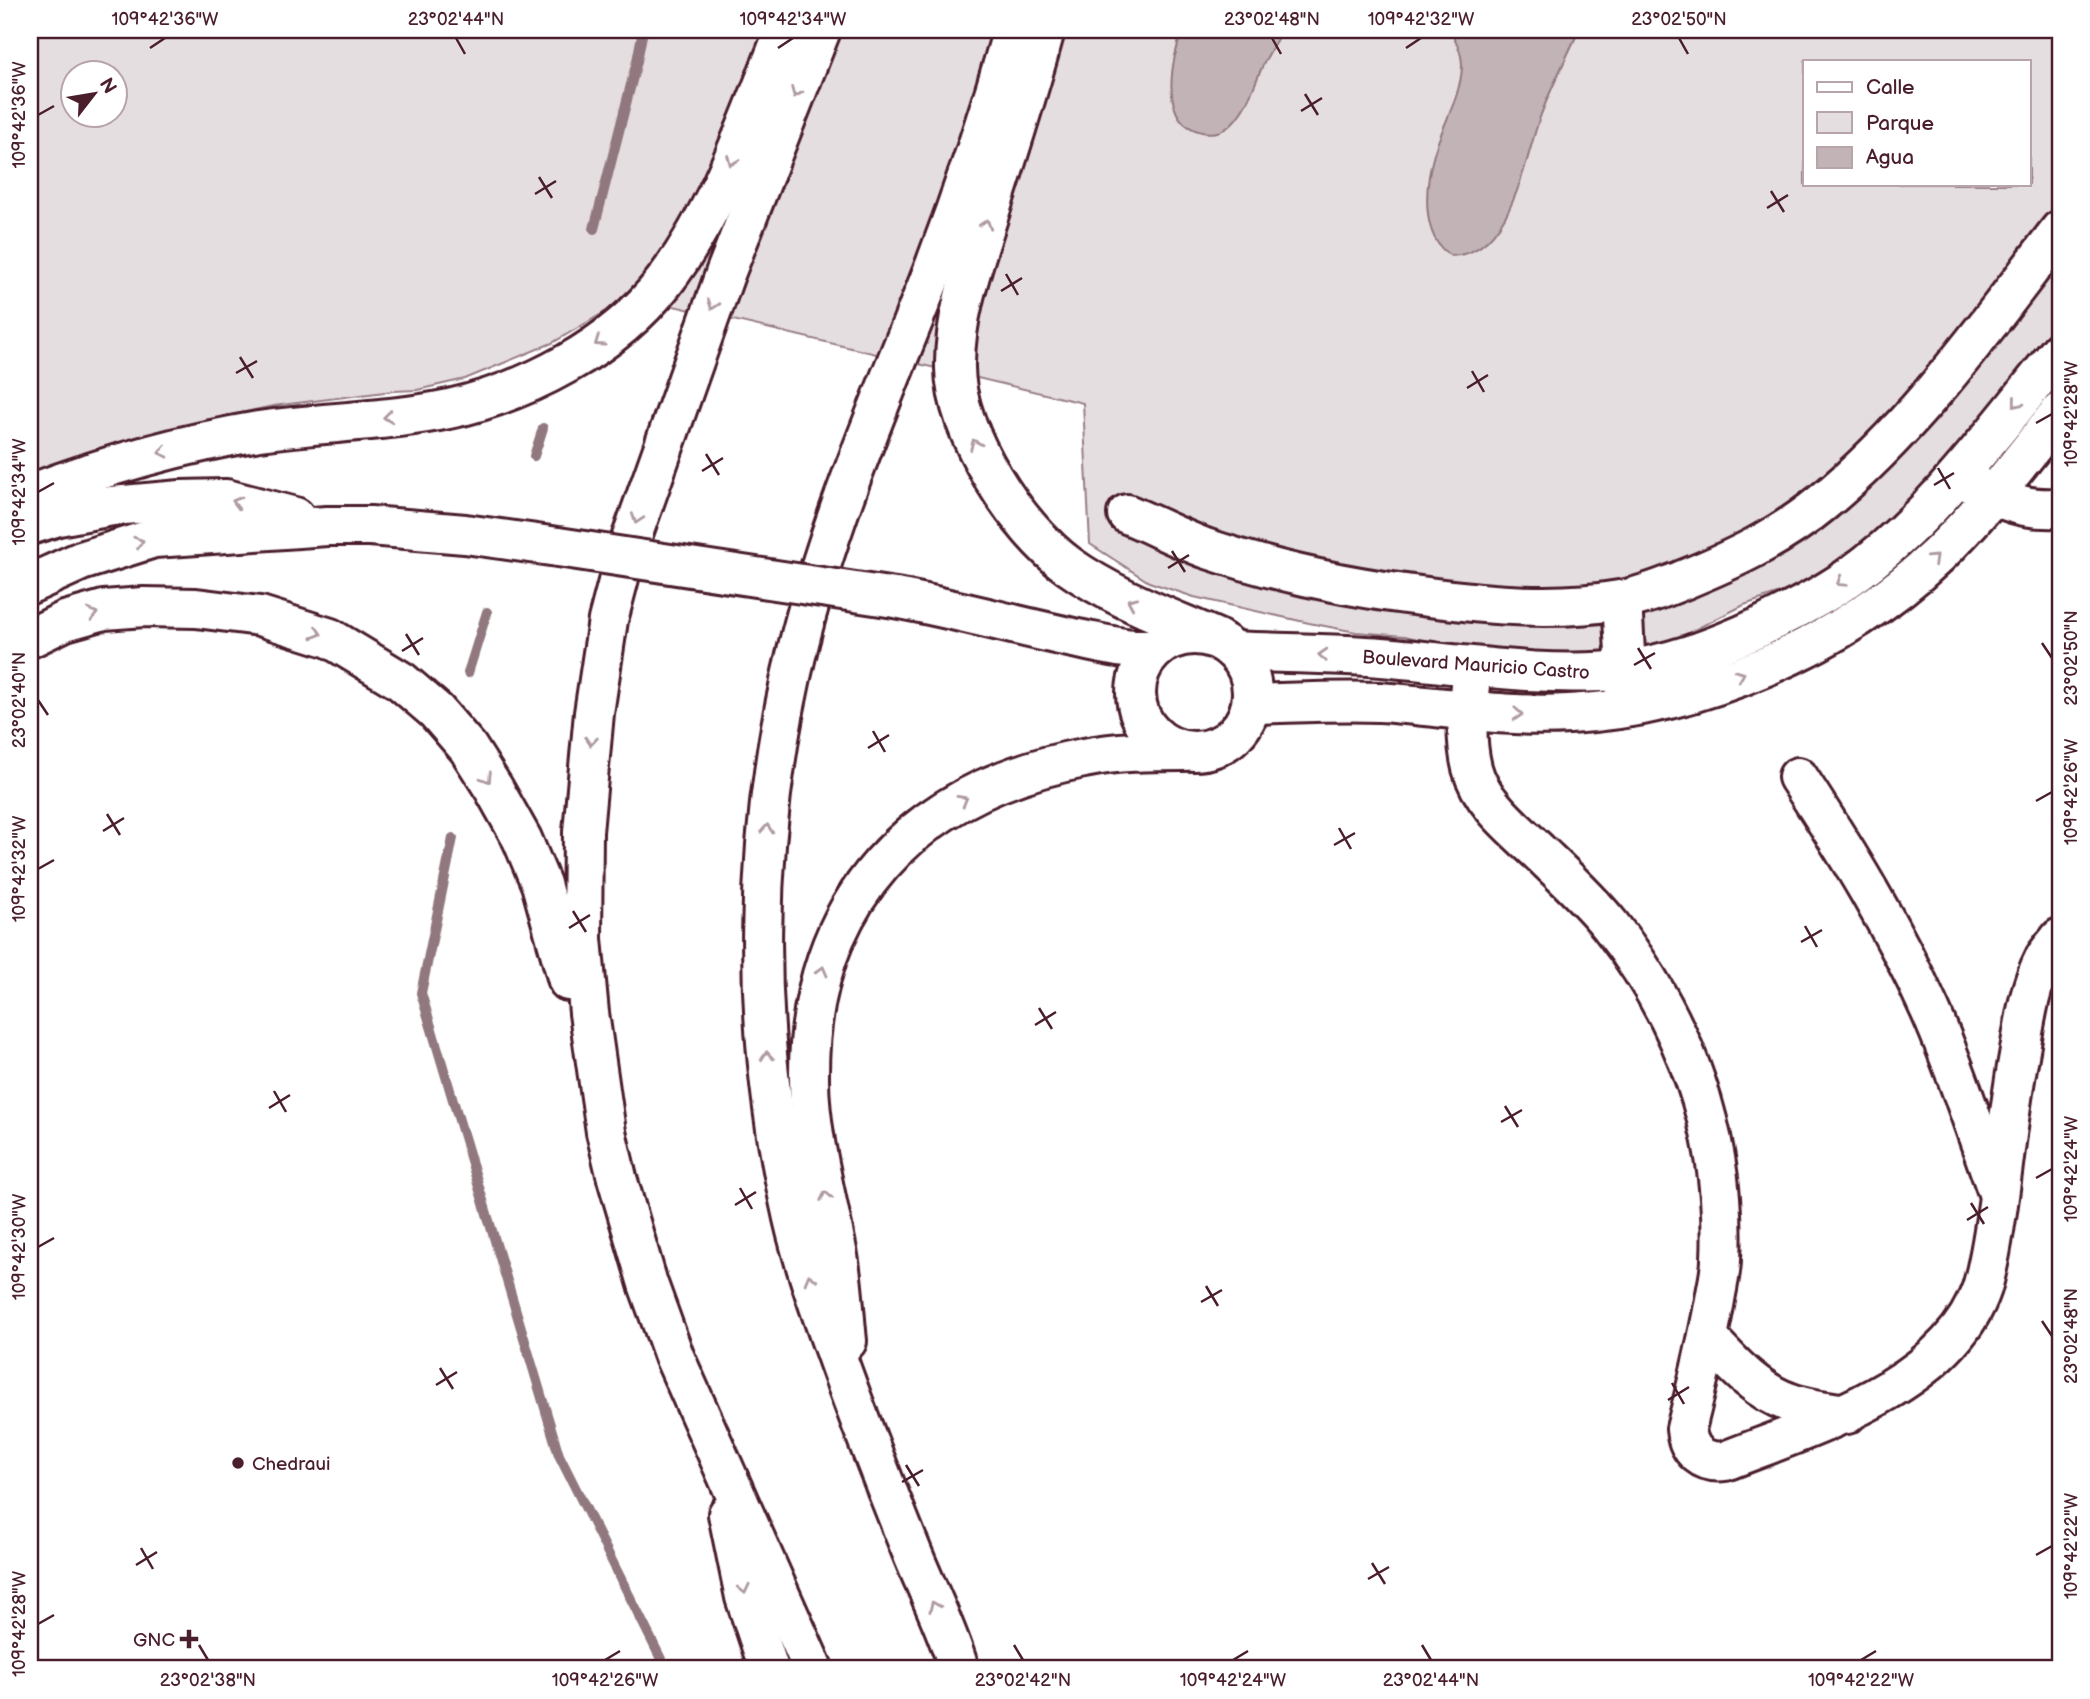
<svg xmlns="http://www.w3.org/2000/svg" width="2090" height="1699" font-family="'Balsamiq Sans',sans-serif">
<rect width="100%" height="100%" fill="#fff"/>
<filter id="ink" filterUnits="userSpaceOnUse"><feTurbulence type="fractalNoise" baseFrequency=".0143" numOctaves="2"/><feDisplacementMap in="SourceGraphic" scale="14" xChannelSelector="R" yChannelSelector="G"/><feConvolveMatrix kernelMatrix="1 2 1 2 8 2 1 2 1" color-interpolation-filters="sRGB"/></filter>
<g filter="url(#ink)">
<path fill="#e5dee0" stroke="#987e86" stroke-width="2" fill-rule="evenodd" d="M 30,30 L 2060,30 L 2060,321 L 1969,434 L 1870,543 L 1810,580 L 1789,590 L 1744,605 L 1660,647 L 1545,670 L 1405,636 L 1356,632 L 1309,623 L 1194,597 L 1149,582 L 1090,544 L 1083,403 L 632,296 L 552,343 L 465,379 L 417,390 L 393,391 L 273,406 L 226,416 L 30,474 ZM 1805,61 L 2029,61 L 2029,184 L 1805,184 ZM 74,74 L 116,74 L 116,116 L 74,116 Z"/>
<g fill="#c1b3b6" stroke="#91787e" stroke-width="2">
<path d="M 1183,30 L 1282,30 C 1276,41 1270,51 1264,63 C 1253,86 1248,110 1228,127 C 1220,133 1212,134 1202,132 C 1158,123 1171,59 1183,30 Z"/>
<path d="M 1450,30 L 1579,30 C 1566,59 1550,89 1539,120 C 1524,164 1510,255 1451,256 C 1420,237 1425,185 1434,154 C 1442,125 1461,97 1462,66 C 1462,52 1456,41 1450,30 Z"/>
</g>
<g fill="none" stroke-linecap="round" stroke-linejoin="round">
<g stroke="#91787e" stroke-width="10">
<polyline points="594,229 637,61 643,30"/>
<polyline points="534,456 543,428"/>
<polyline points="468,673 487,612"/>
<polyline points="453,838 421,993 559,1455 666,1669"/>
</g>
<g stroke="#4a1f2b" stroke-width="44">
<g id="street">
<path d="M 1972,483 C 2003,502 2024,510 2060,508"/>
<path d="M 1127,514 C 1154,525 1180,539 1208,549 C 1279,573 1353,588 1428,597 C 1491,605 1556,611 1620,600 C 1641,597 1663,588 1683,580 C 1732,560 1780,538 1822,503 C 1916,426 1986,326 2060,230"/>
<polyline points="30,525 58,516 112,506 181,500 226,499 295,517"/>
<polyline points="30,584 81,561 154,538 327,526 370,526 465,534 558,547"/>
<path d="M 895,598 C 956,609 1016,626 1078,639 C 1104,644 1130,652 1157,648"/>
<polyline points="1622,600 1626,670 1625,696"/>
<circle cx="1194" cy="693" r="58"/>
<path d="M 1234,651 C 1287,654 1340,653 1393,658 C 1470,665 1547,678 1625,670 C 1672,664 1717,647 1760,627 C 1790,612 1821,597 1848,578 C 1933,518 1995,430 2060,351"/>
<path d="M 1472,668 C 1468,700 1464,736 1472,768 C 1481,803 1515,829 1540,853 C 1564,876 1589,899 1610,925 C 1685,1021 1727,1137 1721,1259 C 1721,1272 1717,1287 1715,1300 C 1707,1344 1697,1386 1686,1429 C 1688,1451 1703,1464 1725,1461 C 1811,1427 1949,1386 1982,1288 C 1990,1261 1994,1232 1998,1204 C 2004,1159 2009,1113 2017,1067 C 2024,1031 2027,992 2044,959 C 2048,952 2055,945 2060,938"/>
<path d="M 1252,704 C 1294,703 1337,700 1379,702 C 1442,706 1506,718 1569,714 C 1698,708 1843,645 1937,556 C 1983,512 2020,461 2060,412"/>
<path d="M 1798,777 C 1847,852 1893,927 1930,1010 C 1956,1068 1975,1130 1997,1190"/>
<path d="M 1708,1338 C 1732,1363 1755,1390 1788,1402 C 1806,1409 1827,1411 1847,1414"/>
</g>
</g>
<g stroke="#4a1f2b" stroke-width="44">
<g id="highway">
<path d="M 1045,30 C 1029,90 1010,149 991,208 C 975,259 954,314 955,368 C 955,433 1018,529 1069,566 C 1114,598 1167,617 1217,639"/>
<path d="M 30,494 C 104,466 181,444 259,431 C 322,422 387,422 449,409 C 527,392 614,347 664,282 C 721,207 750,116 785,30"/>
<polyline points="30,638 65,621 104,610 144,607 196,608 260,616 330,638 401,681 436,711 468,748 494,789 522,839 541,884 568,981"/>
<path d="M 847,1341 C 844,1313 843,1284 838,1256 C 828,1202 809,1134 809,1079 C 807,902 913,790 1084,758 C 1117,751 1150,751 1184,751"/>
<polyline points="728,1514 745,1597 769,1669"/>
<polyline points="813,1669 674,1356 648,1284 617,1178 606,1132 589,1013 582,939 583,832 594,713 608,620 624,559 725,274 821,30"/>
<path d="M 959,1669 C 947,1628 927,1590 911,1550 C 884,1483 858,1417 834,1349 C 819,1306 803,1262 793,1218 C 750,1031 752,833 798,647 C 828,524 879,407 925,291 C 959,205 988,118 1013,30"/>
</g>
</g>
<use href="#street" stroke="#fff" stroke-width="38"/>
<use href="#highway" stroke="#fff" stroke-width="38"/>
<g stroke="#4a1f2b" stroke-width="44" stroke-linecap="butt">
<polyline id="street-bridge" points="558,547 895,598"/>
</g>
<use href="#street-bridge" stroke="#fff" stroke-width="38"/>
</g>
<defs><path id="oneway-chevron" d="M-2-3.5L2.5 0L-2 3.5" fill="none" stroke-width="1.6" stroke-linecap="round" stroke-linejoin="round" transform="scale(1.75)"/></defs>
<g stroke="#ae9aa0">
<use href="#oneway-chevron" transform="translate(796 93) rotate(112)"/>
<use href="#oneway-chevron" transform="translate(732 161) rotate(112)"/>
<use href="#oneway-chevron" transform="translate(986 224) rotate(-72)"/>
<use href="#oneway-chevron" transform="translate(713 305) rotate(110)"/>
<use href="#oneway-chevron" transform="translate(599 342) rotate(145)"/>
<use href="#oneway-chevron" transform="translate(2017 403) rotate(129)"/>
<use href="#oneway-chevron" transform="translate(388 417) rotate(174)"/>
<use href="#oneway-chevron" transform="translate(975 444) rotate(-113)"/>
<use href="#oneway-chevron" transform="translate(163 452) rotate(166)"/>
<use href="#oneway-chevron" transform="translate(237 502) rotate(-165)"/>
<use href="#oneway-chevron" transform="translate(637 519) rotate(109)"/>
<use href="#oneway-chevron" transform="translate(139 542) rotate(-18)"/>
<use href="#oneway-chevron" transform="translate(1933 559) rotate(-43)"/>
<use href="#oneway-chevron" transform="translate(1841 582) rotate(148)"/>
<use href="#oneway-chevron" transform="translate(1132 602) rotate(-156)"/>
<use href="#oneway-chevron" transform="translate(93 614) rotate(-15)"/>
<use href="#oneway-chevron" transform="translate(317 633) rotate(17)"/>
<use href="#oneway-chevron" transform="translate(1323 655) rotate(-177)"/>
<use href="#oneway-chevron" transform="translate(1740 675) rotate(-22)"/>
<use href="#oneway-chevron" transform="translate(1518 714) rotate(3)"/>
<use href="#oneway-chevron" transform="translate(591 741) rotate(95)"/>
<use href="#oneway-chevron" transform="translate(487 778) rotate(58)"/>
<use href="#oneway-chevron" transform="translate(963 800) rotate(-30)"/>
<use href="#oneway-chevron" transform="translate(767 829) rotate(-86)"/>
<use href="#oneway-chevron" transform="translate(822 971) rotate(-75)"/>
<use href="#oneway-chevron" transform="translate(767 1056) rotate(-95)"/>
<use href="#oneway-chevron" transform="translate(826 1196) rotate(-101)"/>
<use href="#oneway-chevron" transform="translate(810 1279) rotate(-106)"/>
<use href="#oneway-chevron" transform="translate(744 1589) rotate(77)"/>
<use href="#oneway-chevron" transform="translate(934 1606) rotate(-114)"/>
</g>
</g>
<path fill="none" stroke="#4a1f2b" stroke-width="2.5" d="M 456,38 L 465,54M 1272,38 L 1281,54M 1679,38 L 1688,54M 150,48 L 165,38M 778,48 L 793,38M 1406,48 L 1421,38M 1305,94 L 1318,115M 1301,111 L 1322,98M 38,115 L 54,106M 539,177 L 552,198M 1771,191 L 1784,212M 535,194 L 556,181M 1767,208 L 1788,195M 1006,274 L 1018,295M 1001,291 L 1022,278M 240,357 L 253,378M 1472,371 L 1484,392M 236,373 L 257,361M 1467,388 L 1488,375M 2036,423 L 2052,414M 706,454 L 719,475M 1938,468 L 1950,489M 702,471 L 723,458M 1934,485 L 1954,473M 38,492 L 54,483M 1172,551 L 1185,572M 1168,568 L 1189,555M 406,634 L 419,655M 2042,643 L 2052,658M 1638,648 L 1651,669M 402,651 L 423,638M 1634,665 L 1655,653M 38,700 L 48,715M 873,731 L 885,752M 868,748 L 889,735M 2036,801 L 2052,792M 107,814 L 120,835M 1339,828 L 1351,849M 103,831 L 124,818M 1334,845 L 1355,833M 38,869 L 54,860M 573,911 L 586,932M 1805,926 L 1817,947M 569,928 L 590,915M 1801,942 L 1822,930M 1039,1008 L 1052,1029M 1035,1025 L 1056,1012M 274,1091 L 286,1112M 1505,1106 L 1518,1127M 269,1108 L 290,1095M 1501,1122 L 1522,1110M 2036,1178 L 2052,1169M 740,1188 L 752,1209M 1971,1203 L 1984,1224M 735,1205 L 756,1192M 1967,1220 L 1988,1207M 38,1247 L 54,1238M 1206,1286 L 1218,1306M 1201,1302 L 1222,1290M 2042,1321 L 2052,1336M 440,1368 L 453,1389M 1672,1383 L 1684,1404M 436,1385 L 457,1372M 1668,1400 L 1689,1387M 906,1465 L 919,1486M 902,1482 L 923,1470M 141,1548 L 153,1569M 2036,1555 L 2052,1546M 1372,1563 L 1385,1584M 136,1565 L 157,1552M 1368,1579 L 1389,1567M 38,1624 L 54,1615M 199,1645 L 208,1660M 1014,1645 L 1023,1660M 1422,1645 L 1431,1660M 605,1660 L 620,1651M 1233,1660 L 1248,1651M 1861,1660 L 1876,1651"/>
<g fill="#4a1f2b" stroke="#fff" stroke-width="2.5">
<circle cx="238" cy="1463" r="7"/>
<path d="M185.5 1628.5h7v7h7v7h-7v7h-7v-7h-7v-7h7z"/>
</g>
<g text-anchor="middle" stroke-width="6" stroke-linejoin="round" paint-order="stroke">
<g font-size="19" fill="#4a1f2b" stroke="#fff">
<text transform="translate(1476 664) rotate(4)" y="7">Boulevard Mauricio Castro</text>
</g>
<g font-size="19" fill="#4a1f2b" stroke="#fff" text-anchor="start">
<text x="252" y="1470">Chedraui</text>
<text x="175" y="1646" text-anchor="end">GNC</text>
</g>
</g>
<rect width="2090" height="1699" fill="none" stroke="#fff" stroke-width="77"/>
<rect x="1803" y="60" width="228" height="126" fill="#ffffff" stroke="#b7a5aa" stroke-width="2"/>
<rect x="1817" y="82" width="35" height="10" fill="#ffffff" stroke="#b7a5aa" stroke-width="2"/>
<text x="1866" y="94" font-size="21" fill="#4a1f2b">Calle</text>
<rect x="1817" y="112" width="35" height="21" fill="#e5dee0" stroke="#b7a5aa" stroke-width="2"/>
<text x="1866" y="130" font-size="21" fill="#4a1f2b">Parque</text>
<rect x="1817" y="147" width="35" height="21" fill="#c1b3b6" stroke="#b7a5aa" stroke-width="2"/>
<text x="1866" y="164" font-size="21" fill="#4a1f2b">Agua</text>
<g transform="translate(94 94) rotate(59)"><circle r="33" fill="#ffffff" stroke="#b7a5aa" stroke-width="2"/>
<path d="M0-5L12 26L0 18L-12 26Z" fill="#4a1f2b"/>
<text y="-10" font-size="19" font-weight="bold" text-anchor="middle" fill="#4a1f2b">N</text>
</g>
<rect x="38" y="38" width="2014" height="1622" fill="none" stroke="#4a1f2b" stroke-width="2.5"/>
<g font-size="18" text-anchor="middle" fill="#4a1f2b">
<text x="165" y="25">109°42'36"W</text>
<text x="456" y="25">23°02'44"N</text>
<text x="793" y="25">109°42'34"W</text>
<text x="1272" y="25">23°02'48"N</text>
<text x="1421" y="25">109°42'32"W</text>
<text x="1679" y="25">23°02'50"N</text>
<text transform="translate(19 115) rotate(-90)" y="6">109°42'36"W</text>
<text transform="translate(2071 414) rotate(-90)" y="6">109°42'28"W</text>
<text transform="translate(19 492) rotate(-90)" y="6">109°42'34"W</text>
<text transform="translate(2071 658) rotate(-90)" y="6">23°02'50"N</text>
<text transform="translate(19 700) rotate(-90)" y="6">23°02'40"N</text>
<text transform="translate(2071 792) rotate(-90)" y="6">109°42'26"W</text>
<text transform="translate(19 869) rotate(-90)" y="6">109°42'32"W</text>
<text transform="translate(2071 1169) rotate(-90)" y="6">109°42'24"W</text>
<text transform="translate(19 1247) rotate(-90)" y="6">109°42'30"W</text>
<text transform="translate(2071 1336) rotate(-90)" y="6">23°02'48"N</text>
<text transform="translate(2071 1546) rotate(-90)" y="6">109°42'22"W</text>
<text transform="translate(19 1624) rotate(-90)" y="6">109°42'28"W</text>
<text x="208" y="1686">23°02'38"N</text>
<text x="605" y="1686">109°42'26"W</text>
<text x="1023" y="1686">23°02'42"N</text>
<text x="1233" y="1686">109°42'24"W</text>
<text x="1431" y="1686">23°02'44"N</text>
<text x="1861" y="1686">109°42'22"W</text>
</g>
</svg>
